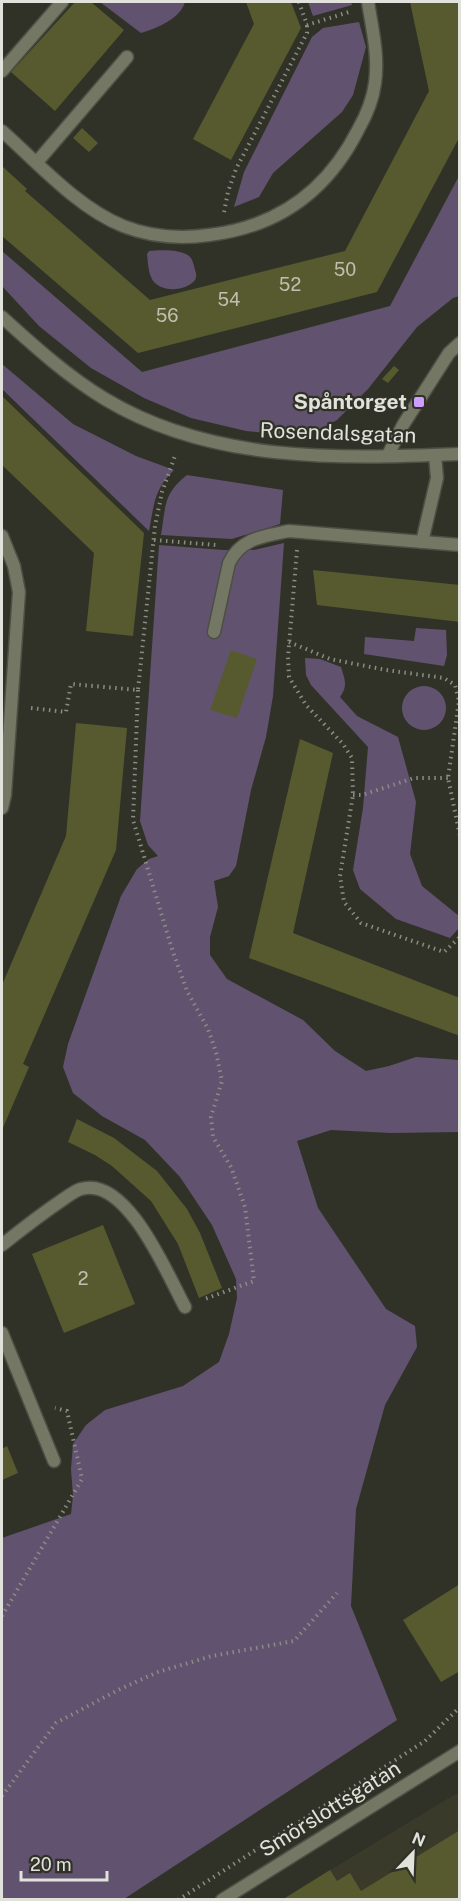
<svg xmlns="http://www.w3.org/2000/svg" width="461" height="1901" font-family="'Public Sans',sans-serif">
<rect width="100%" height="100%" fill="#313227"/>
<polygon fill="#393a29" points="459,1793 459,1899 281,1900 452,1796"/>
<g fill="#61536f">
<path d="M 100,2 L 185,2 C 180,19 157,28 141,33 Z"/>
<polygon points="308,2 351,2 352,5 313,16"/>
<polygon points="359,22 366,47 353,95 342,112 273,173 259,197 234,207 244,172 312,37 323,28"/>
<polygon points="459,176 459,296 453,298 417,327 368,389 337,420 312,433 285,435 246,431 191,418 144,398 91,368 39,326 2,286 2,251 142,372 390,306"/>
<path d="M 149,251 C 159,250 183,249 190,257 C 193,260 194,266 195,270 C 197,275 197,279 192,283 C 181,292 157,292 151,277 C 148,270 148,261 147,254 Z"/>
<path d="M 2,364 L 73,424 L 136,456 L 174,470 C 154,489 154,505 149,531 L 2,389 Z"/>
<path d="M 187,475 L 283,490 L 280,524 L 232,539 L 161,535 C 166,506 163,494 187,475 Z"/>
<polygon points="284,543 273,696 266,737 251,790 236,866 229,876 214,881 218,907 210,937 210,955 227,979 303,1020 335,1051 366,1071 389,1066 416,1057 459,1060 459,1132 391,1133 331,1130 297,1141 318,1208 386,1309 415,1326 417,1347 385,1405 356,1509 351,1606 397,1720 124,1899 2,1899 2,1538 71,1514 73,1496 71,1469 73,1444 86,1425 105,1410 183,1386 219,1362 229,1334 237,1298 236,1279 212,1225 180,1177 145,1140 102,1116 73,1093 63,1067 68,1044 121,896 137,869 149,859 158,856 148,845 140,821 159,545 223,550 254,550"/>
<polygon points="416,628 446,630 447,655 444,666 364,654 365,637 414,641"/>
<path d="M 305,658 L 320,659 L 341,667 C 345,680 348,686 340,697 L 357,716 L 398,737 L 416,802 L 410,854 L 422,886 L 459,916 L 459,928 L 450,938 L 396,919 L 360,889 L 353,870 L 363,808 L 368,747 L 311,685 L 306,675 Z"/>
<circle cx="424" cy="708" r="22"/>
</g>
<g fill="#575a2f">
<polygon points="75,2 91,2 124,30 55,111 11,72"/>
<polygon points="246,2 291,2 301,28 231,160 193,139 254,24"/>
<polygon points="410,2 459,2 460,136 377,292 138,353 2,236 2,166 27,189 25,191 150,300 345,251 429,91"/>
<polygon points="82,128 98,143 89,152 73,138"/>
<polygon points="394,366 399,370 388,383 382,379"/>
<polygon points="2,396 144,533 133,636 86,631 94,553 2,465"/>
<polygon points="313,570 460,585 460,622 317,605"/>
<polygon points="231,650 257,659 237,718 210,710"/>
<polygon points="76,723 127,728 116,850 23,1064 29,1067 2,1130 2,985 66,836"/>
<polygon points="300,739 333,753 293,933 460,998 460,1036 249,958"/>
<polygon points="77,1119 114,1138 157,1171 187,1209 200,1233 222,1288 199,1298 178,1244 151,1201 112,1166 95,1155 68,1142"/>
<polygon points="103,1225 135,1304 64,1333 32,1254"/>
<polygon points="7,1446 18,1473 2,1480 2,1449"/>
<polygon points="460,1584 460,1671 441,1682 403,1620"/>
<polygon points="460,1830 460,1900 282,1900 330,1870 337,1881 350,1873 361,1891"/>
</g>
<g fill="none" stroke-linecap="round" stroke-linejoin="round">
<g stroke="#4d4e44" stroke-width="15">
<g id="service">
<polyline points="2,71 62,2"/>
<polyline points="37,162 127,57"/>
<polyline points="388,455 403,425 449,353 460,343"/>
<polyline points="422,542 437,478 435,455"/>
<path d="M 214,632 L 229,563 C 241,538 264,536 289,531 L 460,545"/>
<path d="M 2,1245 C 22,1229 43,1213 65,1198 C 70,1195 76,1190 81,1189 C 127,1175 168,1276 185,1307"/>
</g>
</g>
<g stroke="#4d4e44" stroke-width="15">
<g id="minor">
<path d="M 2,131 C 38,163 78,208 123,226 C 151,237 180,239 209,235 C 277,227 327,191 358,130 C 366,116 373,99 375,83 C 379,56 372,28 368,2"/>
<polyline points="2,536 14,566 19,592 5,795 2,808"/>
<polyline points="2,1333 54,1461"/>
<polyline points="222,1900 460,1751"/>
</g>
</g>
<g stroke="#4d4e44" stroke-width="15">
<path id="tertiary" d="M 2,317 C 34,346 67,376 105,399 C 211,463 340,459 460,454"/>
</g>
<g stroke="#8b8c83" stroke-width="4" stroke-dasharray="1.5 4.5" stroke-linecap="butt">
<polyline points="299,2 307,25 349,12"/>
<polyline points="224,212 228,192 236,169 307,33 307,25"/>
<polyline points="154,540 216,545"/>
<polyline points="297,550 288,657 289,677 306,705 343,744 352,758 353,795 340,876 344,902 361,923 444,952 460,937"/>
<polyline points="289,642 330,659 386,670 444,678 455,685 459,701 448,778 460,836"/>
<polyline points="138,690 133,820 172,949 187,991 208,1029 216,1052 222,1081 211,1117 213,1137 231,1167 245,1207 254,1281 202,1300"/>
<polyline points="31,708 66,712 71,684 138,690 155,526 162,492 176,453"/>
<polyline points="353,795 362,795 414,778 448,778"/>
<polyline points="2,1616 82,1479 67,1411 55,1408"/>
<polyline points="2,1796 56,1723 118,1690 158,1672 212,1656 294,1641 337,1593"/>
<polyline points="178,1900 425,1741 460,1707"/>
</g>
<use href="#service" stroke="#747764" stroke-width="12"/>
<use href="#minor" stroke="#747764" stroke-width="12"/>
<use href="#tertiary" stroke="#747764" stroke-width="12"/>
</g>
<rect fill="#cf9dff" stroke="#313227" stroke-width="2" x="413" y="396" width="12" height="12" rx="3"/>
<g text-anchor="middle" stroke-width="4.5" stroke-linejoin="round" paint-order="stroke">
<g font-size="18" fill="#bec0b0">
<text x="345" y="276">50</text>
<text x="290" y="291">52</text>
<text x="229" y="306">54</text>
<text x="167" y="322">56</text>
<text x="83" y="1285">2</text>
</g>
<g font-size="21" font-weight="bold" fill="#e1e2db" stroke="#313227" text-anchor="end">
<text x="407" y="409">Spåntorget</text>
</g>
<g font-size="21" fill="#e1e2db" stroke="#313227">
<text transform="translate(338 433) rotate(2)" y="7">Rosendalsgatan</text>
<text transform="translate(330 1809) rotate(-32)" y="7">Smörslottsgatan</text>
</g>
</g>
<rect width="461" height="1901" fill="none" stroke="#e1e2db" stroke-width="6"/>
<g transform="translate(413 1853) rotate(23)" stroke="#313227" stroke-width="4.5" paint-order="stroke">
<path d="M0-4.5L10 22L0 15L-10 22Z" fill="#e1e2db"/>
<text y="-9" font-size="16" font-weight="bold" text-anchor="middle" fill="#e1e2db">N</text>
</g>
<path d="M21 1871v9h86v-9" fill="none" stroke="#e1e2db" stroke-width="3"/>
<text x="30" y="1871" font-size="18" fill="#e1e2db" stroke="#313227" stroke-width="4.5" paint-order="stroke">20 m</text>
</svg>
